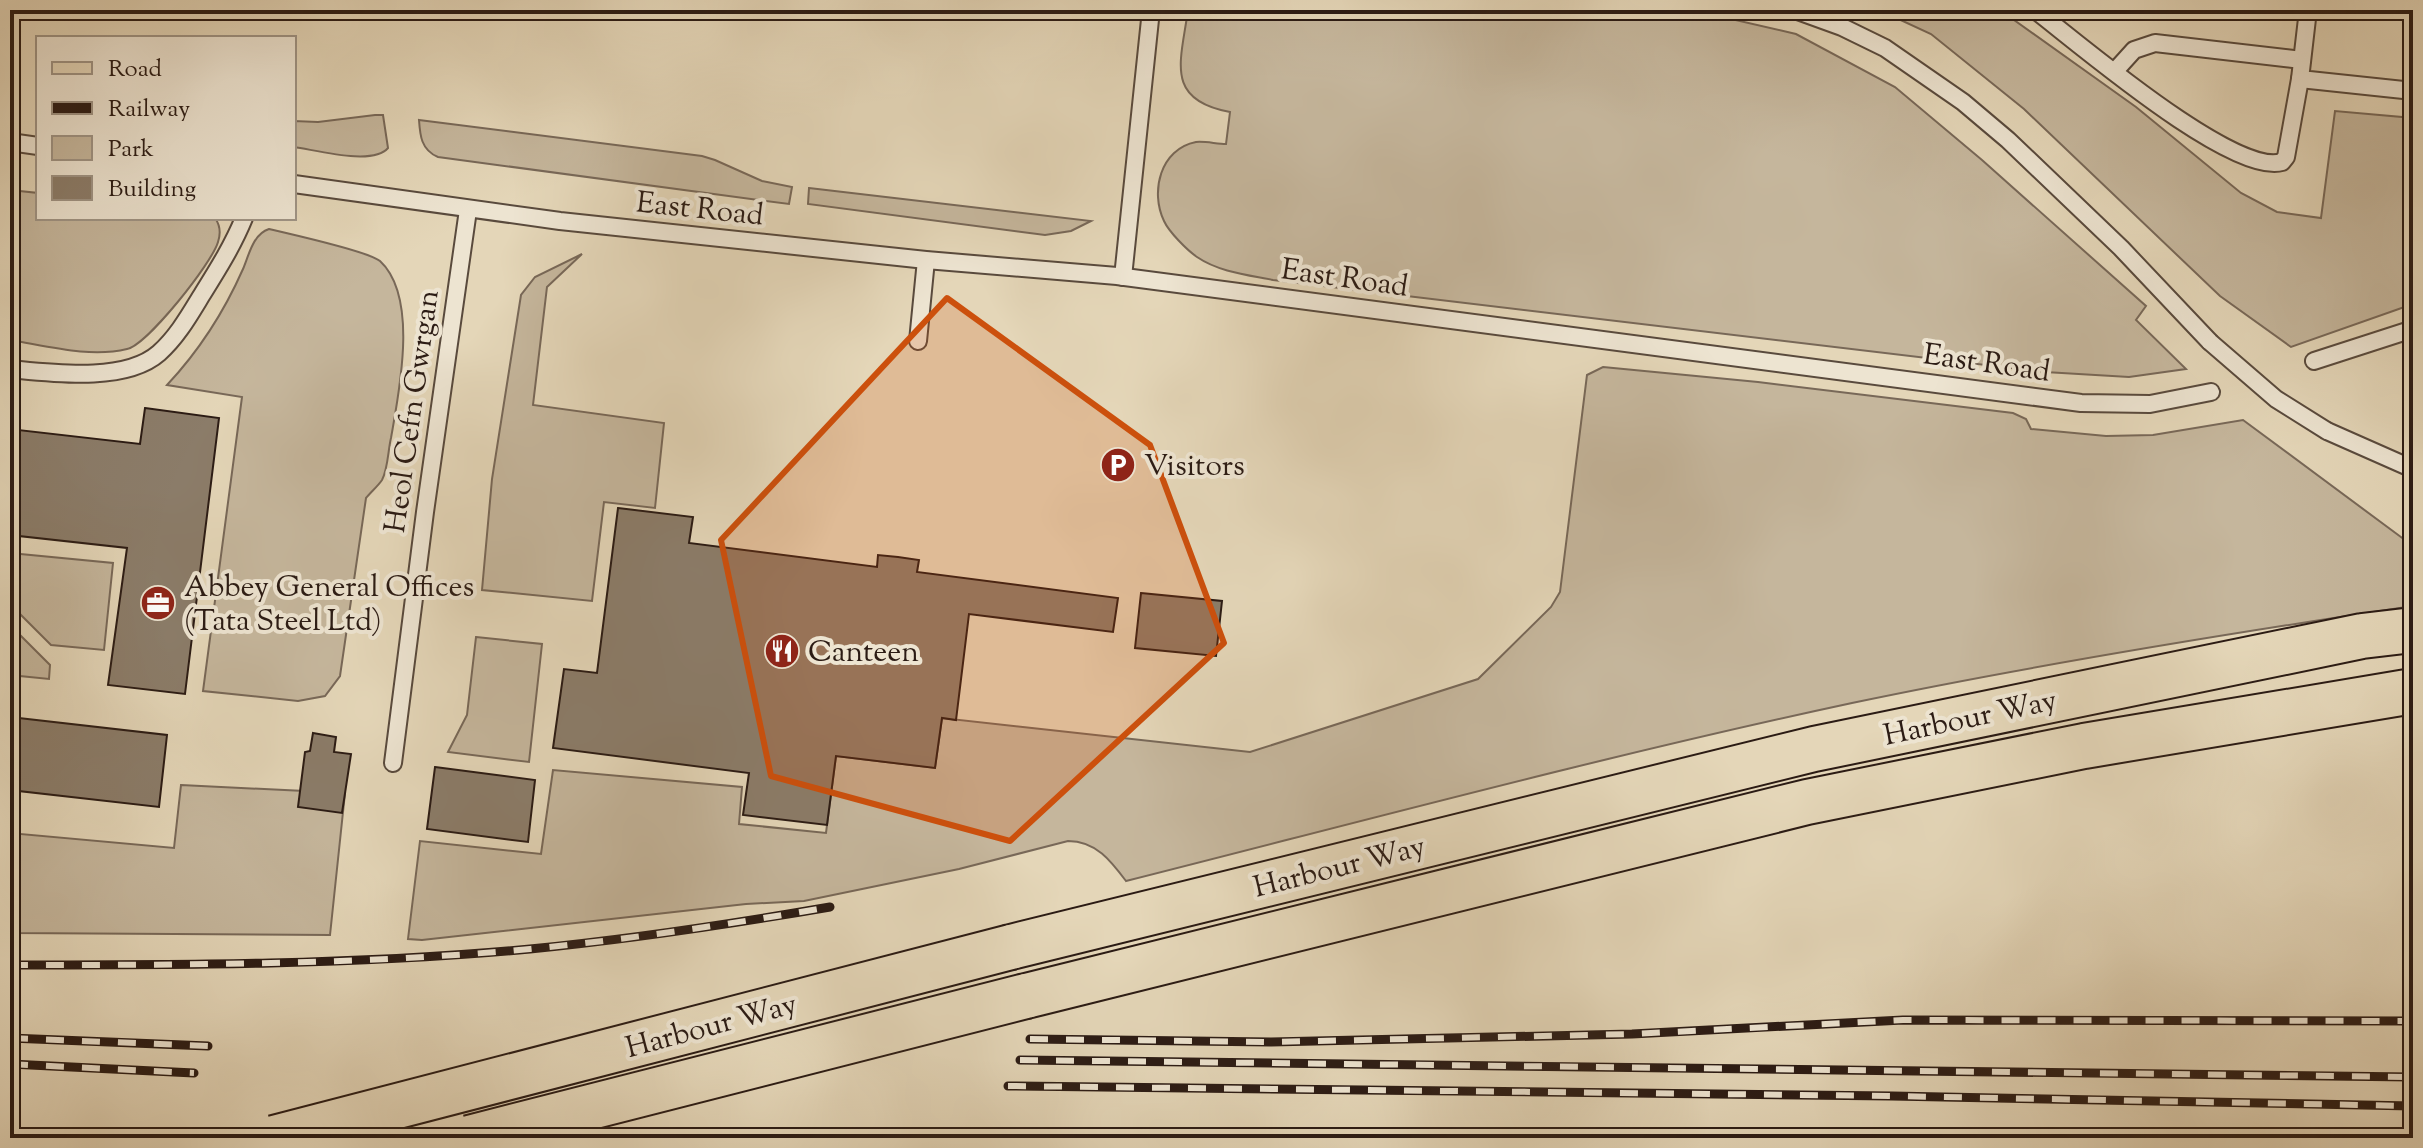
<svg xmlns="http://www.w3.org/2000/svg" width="2423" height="1148" font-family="'Sorts Mill Goudy',serif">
<rect width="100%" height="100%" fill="#e4d6b8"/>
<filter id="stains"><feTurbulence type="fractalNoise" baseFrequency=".0025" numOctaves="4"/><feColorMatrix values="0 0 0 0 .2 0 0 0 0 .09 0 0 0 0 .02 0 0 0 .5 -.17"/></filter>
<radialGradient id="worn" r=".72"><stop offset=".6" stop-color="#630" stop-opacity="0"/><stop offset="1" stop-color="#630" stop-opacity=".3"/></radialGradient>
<g fill="#c5b69c" stroke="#786858" stroke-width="2">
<path d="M 1188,10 L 1692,10 L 1796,34 L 1895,87 L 1982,160 L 2146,306 L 2136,320 L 2186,369 L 2129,377 L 2045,372 L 1273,280 C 1248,275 1219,272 1197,257 C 1187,250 1169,232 1164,221 C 1150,192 1160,149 1196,142 C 1205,141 1217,144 1226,144 L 1230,112 C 1164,100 1181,61 1188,10 Z"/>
<polygon points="1879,10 2000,10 2136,107 2241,193 2277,212 2321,218 2335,111 2413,118 2413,304 2291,347 2220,296 2024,109 1931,34"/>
<path d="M 375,115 L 383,115 L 388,148 C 373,166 316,150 294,147 L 294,121 L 318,122 Z"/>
<path d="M 419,120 L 702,156 L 715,160 L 762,181 L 792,187 L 789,204 L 438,157 C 421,150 420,135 419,120 Z"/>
<polygon points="809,188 1091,221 1071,231 1045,235 808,204"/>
<path d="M 10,190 L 38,193 L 38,218 L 215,218 C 220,225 221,233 218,242 C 212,263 148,344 127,349 C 90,358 47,346 10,340 Z"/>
<path d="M 269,229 C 289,234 368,251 380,261 C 419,297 399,392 391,438 C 388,450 388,469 382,480 C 378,486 371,492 366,498 L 340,676 L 325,696 L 298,701 L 203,691 L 242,397 L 167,385 C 198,352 224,312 243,269 C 249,255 253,234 269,229 Z"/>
<polygon points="582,254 547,287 533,405 664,423 655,508 604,502 592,601 482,590 492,479 521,295 535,277"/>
<path d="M 1603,367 L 1758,382 L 2013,413 L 2026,419 L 2031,429 L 2106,436 L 2153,435 L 2243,420 L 2409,543 L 2413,542 L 2413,606 C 2225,634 2038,664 1852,703 C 1609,755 1367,820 1126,881 C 1111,861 1096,841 1068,841 L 959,869 L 804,901 L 746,904 L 422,940 L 408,939 L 420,841 L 541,854 L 553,770 L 742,787 L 739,824 L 826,833 L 836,756 L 935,768 L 942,718 L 1250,752 L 1478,679 L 1551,607 L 1560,592 L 1587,375 Z"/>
<polygon points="10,553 113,563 104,650 51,645 10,604"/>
<polygon points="10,625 50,665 49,679 10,675"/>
<polygon points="476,637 542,644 529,762 448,752 467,715"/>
<polygon points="181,785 345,793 330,935 10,933 10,833 174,848"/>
</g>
<g fill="#8b7c69" stroke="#2b1b14" stroke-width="2">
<polygon points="145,408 219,418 185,694 108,685 127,548 10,535 10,429 140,444"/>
<polygon points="618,508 693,517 689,543 877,567 878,555 898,557 919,560 917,572 1118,598 1113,632 969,614 956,720 942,718 935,768 836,756 827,825 743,815 749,773 553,748 564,669 597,673"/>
<polygon points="1141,593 1222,601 1216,656 1135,648"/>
<polygon points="10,717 167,735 159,807 10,790"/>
<polygon points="313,733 336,737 334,752 351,754 342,813 298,807 305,752 310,751"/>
<polygon points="435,767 535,780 528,842 427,829"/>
</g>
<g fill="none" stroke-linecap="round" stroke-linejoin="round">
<g stroke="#594a3d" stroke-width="20">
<g id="lane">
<polyline points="1795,10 1842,27 1885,48 1963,102 2008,140 2121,248 2210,342"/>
<path d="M 2035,10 C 2077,42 2234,177 2282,162 L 2286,157 L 2300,79"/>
<polyline points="2308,10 2300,79 2413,91"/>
<polyline points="2115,71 2134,50 2155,43 2302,60"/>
<polyline points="10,142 38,146"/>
<polyline points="294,184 560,221 926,260 1117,276 2081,403 2150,404 2211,392"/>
<polyline points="1123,277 1151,10"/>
<polyline points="918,341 926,260"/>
<polyline points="2314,361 2413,329"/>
<path d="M 10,369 C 52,373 125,383 159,353 C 178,336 190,314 203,293 C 218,269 233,245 244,218"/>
<polyline points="2327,431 2413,469"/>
<polyline points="393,763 425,512 468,210"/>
</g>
</g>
<g stroke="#2b1b14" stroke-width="48">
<g id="primary">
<polyline points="1011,947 1814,749 2362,636 2413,630"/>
<polyline points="1026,996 1807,802 2084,746 2413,691"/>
</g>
</g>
<use href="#lane" stroke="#ede4d1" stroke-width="16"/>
<use href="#primary" stroke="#e4d6b8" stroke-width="44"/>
<g stroke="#2b1b14" stroke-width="9">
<g id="rail">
<path d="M 10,965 C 183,965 358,965 530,949 C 631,939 731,924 830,907"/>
<polyline points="10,1038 208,1046"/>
<polyline points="1030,1039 1271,1042 1632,1034 1903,1020 2413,1021"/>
<polyline points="1020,1060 2413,1077"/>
<polyline points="10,1064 194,1073"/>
<polyline points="1008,1086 1892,1096 2413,1106"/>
</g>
</g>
<use href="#rail" stroke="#ede4d1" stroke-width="6" stroke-dasharray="18" stroke-linecap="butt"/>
<g stroke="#594a3d" stroke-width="20" stroke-linecap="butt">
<polyline id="lane-bridge" points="2210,342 2276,399 2327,431"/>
</g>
<g stroke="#2b1b14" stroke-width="48" stroke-linecap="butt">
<g id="primary-bridge">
<polyline points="274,1138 1011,947"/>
<polyline points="469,1138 1026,996"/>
</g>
</g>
<use href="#lane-bridge" stroke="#ede4d1" stroke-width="16"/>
<use href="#primary-bridge" stroke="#e4d6b8" stroke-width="44"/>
</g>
<path fill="#cc500d" fill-opacity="0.2" stroke="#cc500d" stroke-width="6" stroke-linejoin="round" d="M 947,298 L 1150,445 L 1224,643 L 1010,841 L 771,776 L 721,540 Z"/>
<defs>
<g id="parking-disc" transform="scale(1.8)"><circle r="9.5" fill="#8f2418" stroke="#ede4d1"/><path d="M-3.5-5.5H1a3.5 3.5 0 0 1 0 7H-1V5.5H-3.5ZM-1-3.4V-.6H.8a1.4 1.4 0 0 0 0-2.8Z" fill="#fff"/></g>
<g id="office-disc" transform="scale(1.8)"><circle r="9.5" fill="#8f2418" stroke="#ede4d1"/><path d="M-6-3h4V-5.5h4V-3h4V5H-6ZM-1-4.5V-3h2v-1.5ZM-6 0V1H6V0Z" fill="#fff"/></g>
<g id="restaurant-disc" transform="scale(1.8)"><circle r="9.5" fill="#8f2418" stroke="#ede4d1"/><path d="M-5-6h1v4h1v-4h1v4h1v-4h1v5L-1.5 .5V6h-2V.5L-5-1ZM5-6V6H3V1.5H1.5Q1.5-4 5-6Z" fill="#fff"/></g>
</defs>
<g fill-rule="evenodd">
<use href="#parking-disc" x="1118" y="465"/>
<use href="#office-disc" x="158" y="603"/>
<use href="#restaurant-disc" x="782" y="651"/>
</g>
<g text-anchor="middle" stroke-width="8" stroke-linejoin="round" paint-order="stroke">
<g font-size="30" fill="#2b1b14" stroke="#ede4d1">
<text transform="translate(700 208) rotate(6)" y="10">East Road</text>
<text transform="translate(1345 277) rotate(8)" y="10">East Road</text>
<text transform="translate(1987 362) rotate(8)" y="10">East Road</text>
<text transform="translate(411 411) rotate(-82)" y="10">Heol Cefn Gwrgan</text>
<text transform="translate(1970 717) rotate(-12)" y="10">Harbour Way</text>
<text transform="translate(1339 866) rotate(-14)" y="10">Harbour Way</text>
<text transform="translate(711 1025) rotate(-15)" y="10">Harbour Way</text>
</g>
<g font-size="30" fill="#2b1b14" stroke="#ede4d1" text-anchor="start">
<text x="1144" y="475">Visitors</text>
<text x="184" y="596">Abbey General Offices<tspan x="184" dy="34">(Tata Steel Ltd)</tspan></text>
<text x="808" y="661">Canteen</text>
</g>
</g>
<rect width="2423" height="1148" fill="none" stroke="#e4d6b8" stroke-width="40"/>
<rect x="12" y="12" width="2399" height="1124" fill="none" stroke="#2b1b14" stroke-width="4"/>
<rect x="20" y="20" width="2383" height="1108" fill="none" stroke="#2b1b14" stroke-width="2"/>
<rect x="36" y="36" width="260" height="184" fill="#ede4d1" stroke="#9f9485" stroke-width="2"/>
<rect x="52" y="62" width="40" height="12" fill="#e4d6b8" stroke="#9f9485" stroke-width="2"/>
<text x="108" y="76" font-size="24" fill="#2b1b14">Road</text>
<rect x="52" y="102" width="40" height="12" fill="#2b1b14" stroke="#9f9485" stroke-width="2"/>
<text x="108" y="116" font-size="24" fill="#2b1b14">Railway</text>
<rect x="52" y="136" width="40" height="24" fill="#c5b69c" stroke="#9f9485" stroke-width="2"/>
<text x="108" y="156" font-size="24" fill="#2b1b14">Park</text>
<rect x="52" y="176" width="40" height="24" fill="#8b7c69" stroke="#9f9485" stroke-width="2"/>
<text x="108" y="196" font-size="24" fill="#2b1b14">Building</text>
<rect width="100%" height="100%" filter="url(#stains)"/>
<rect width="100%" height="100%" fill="url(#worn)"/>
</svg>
